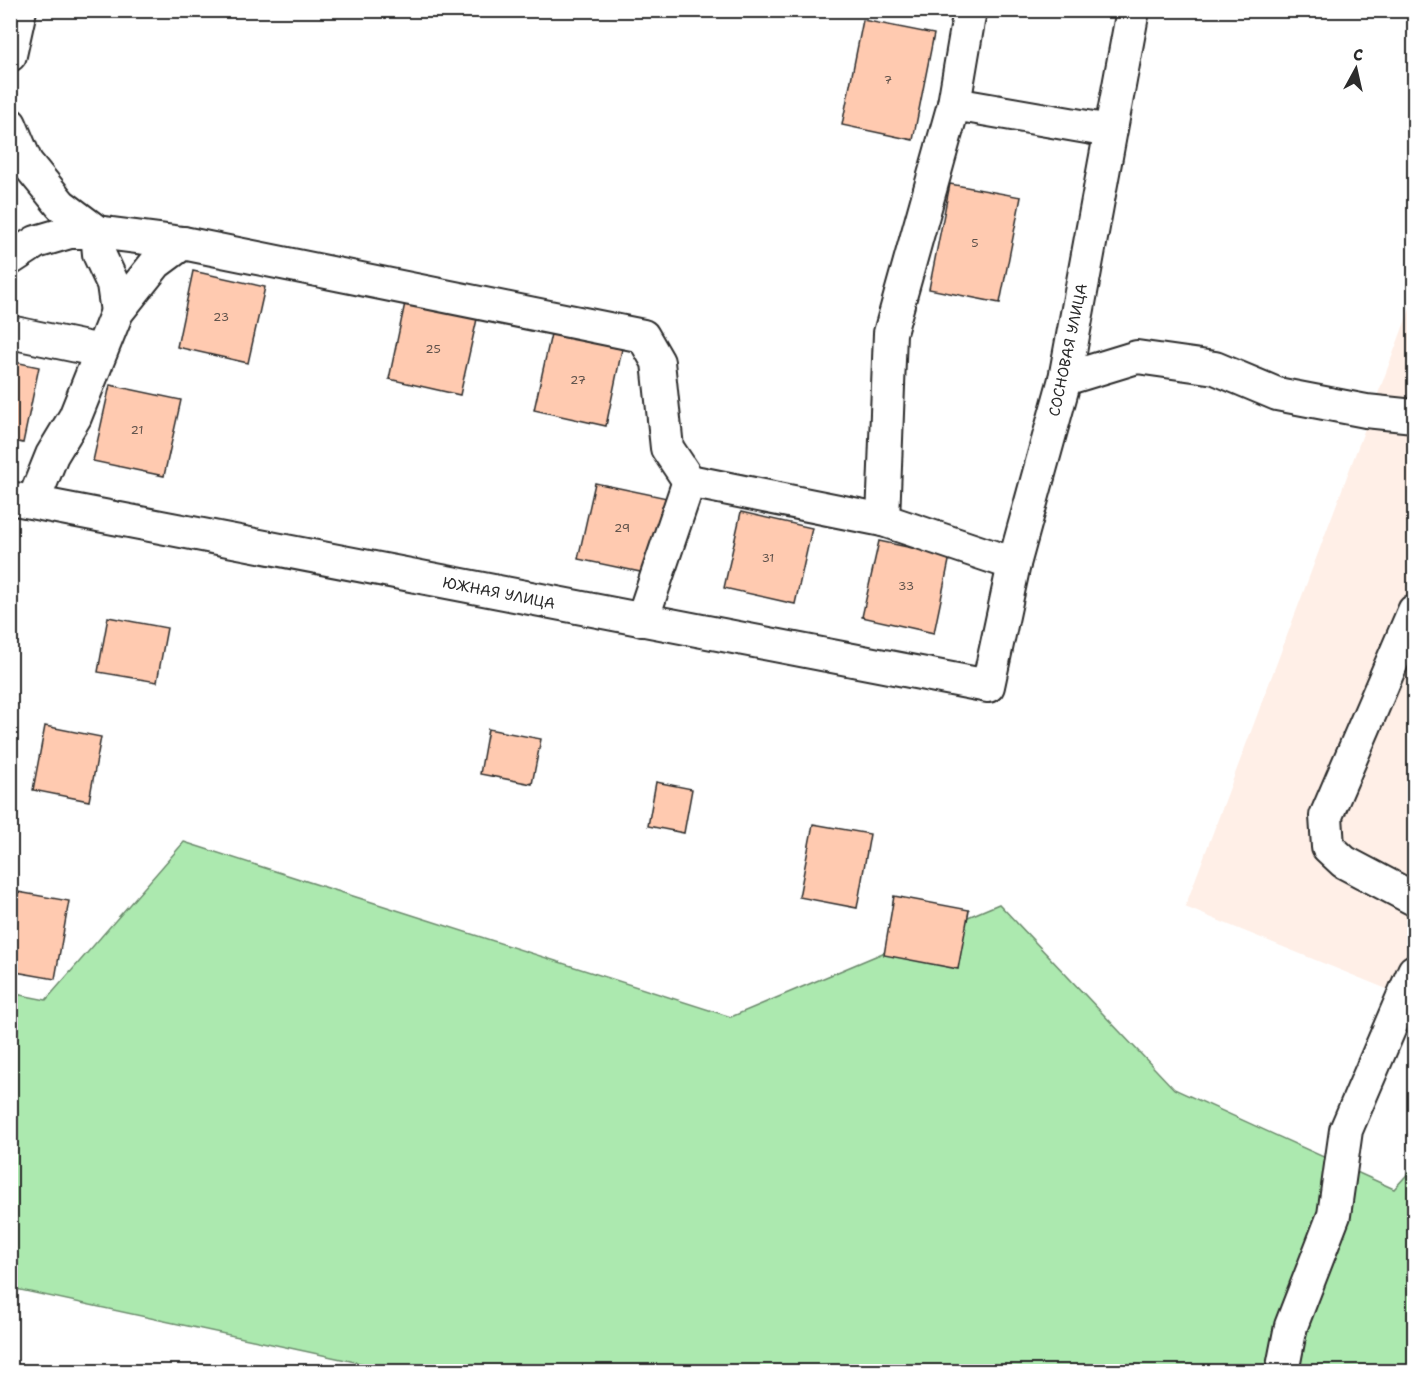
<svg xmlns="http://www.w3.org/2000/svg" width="1425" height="1382" font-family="'Shantell Sans',sans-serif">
<rect width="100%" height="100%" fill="#fff"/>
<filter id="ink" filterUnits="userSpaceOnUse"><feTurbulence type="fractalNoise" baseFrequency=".0167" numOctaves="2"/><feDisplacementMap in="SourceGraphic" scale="12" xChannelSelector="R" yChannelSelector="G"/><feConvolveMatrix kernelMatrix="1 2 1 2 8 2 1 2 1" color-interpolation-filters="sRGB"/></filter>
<g filter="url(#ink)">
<polygon fill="#ffefe7" points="1414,298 1414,1000 1185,907"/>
<polygon fill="#ace9af" stroke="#6c8a6d" stroke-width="1.5" points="184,842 731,1017 999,904 1174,1089 1394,1189 1414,1167 1414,1371 397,1371 11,1288 10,993 46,1000"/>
<g fill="#ffcab0" stroke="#2b2b2b" stroke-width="1.5">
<polygon points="863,20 934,34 913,140 842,125"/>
<polygon points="950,184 1021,197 1000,303 929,289"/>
<polygon points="193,271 265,287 248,363 177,347"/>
<polygon points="405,303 477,319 460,395 389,379"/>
<polygon points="551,334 622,349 606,426 534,410"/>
<polygon points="10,361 39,367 23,443 10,440"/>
<polygon points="110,385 181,400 164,476 93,461"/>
<polygon points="595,483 667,498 650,574 578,559"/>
<polygon points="741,512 812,528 795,604 724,588"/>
<polygon points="879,541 950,556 934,633 862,617"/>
<polygon points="108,617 167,628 157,682 98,672"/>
<polygon points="45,726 101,737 89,801 33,790"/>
<polygon points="488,729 541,739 532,784 480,774"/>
<polygon points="656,782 692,789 684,833 648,826"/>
<polygon points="813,824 870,834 857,908 799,897"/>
<polygon points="18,892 69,901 55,979 10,971 10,934"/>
<polygon points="894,896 969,910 958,969 884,955"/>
</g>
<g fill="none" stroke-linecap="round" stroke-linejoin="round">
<g stroke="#2b2b2b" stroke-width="36">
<g id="minor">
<polyline points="10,55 20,10"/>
<polyline points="954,104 970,10"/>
<polyline points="10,124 26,162 61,205 97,232 183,243 643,336 658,362 667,448 689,481 883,520 1014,564"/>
<polyline points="10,259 36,242 70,232 97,232 99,254 113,284 117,312"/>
<polyline points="10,332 101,351"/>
<polyline points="1065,379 1137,357 1215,368 1277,394 1366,411 1414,416"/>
<polyline points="10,498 988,686 1014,564 1065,379 1133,10"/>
<polyline points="33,502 52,455 75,417 117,312 156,263 183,243"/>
<polyline points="883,520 890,333 954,104 1110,131"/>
<polyline points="1414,611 1326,816 1328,847 1344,862 1414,899"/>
<polyline points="642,620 689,481"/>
<polyline points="1282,1372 1291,1326 1334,1215 1346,1130 1414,971"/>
</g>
</g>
<use href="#minor" stroke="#fff" stroke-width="32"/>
</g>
</g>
<g text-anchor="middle" stroke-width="5" stroke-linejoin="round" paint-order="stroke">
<g font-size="12" fill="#60534c">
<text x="888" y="84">7</text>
<text x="975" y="247">5</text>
<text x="221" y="321">23</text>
<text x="433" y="353">25</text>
<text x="578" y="384">27</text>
<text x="137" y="434">21</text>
<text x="622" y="532">29</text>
<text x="768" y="562">31</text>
<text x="906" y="590">33</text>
</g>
<g font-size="15" fill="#2b2b2b" stroke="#fff">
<text transform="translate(1068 350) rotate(-78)" y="5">СОСНОВАЯ УЛИЦА</text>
<text transform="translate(499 593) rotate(11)" y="5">ЮЖНАЯ УЛИЦА</text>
</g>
</g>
<rect width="1425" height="1382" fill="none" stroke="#fff" stroke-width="36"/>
<rect x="18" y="18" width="1389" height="1346" fill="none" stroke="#2b2b2b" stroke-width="2" filter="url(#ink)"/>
<g transform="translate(1356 69) rotate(8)" stroke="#ffffff" stroke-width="4.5" paint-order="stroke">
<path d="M0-4.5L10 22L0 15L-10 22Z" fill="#2b2b2b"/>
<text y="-9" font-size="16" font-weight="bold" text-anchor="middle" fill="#2b2b2b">С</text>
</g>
</svg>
